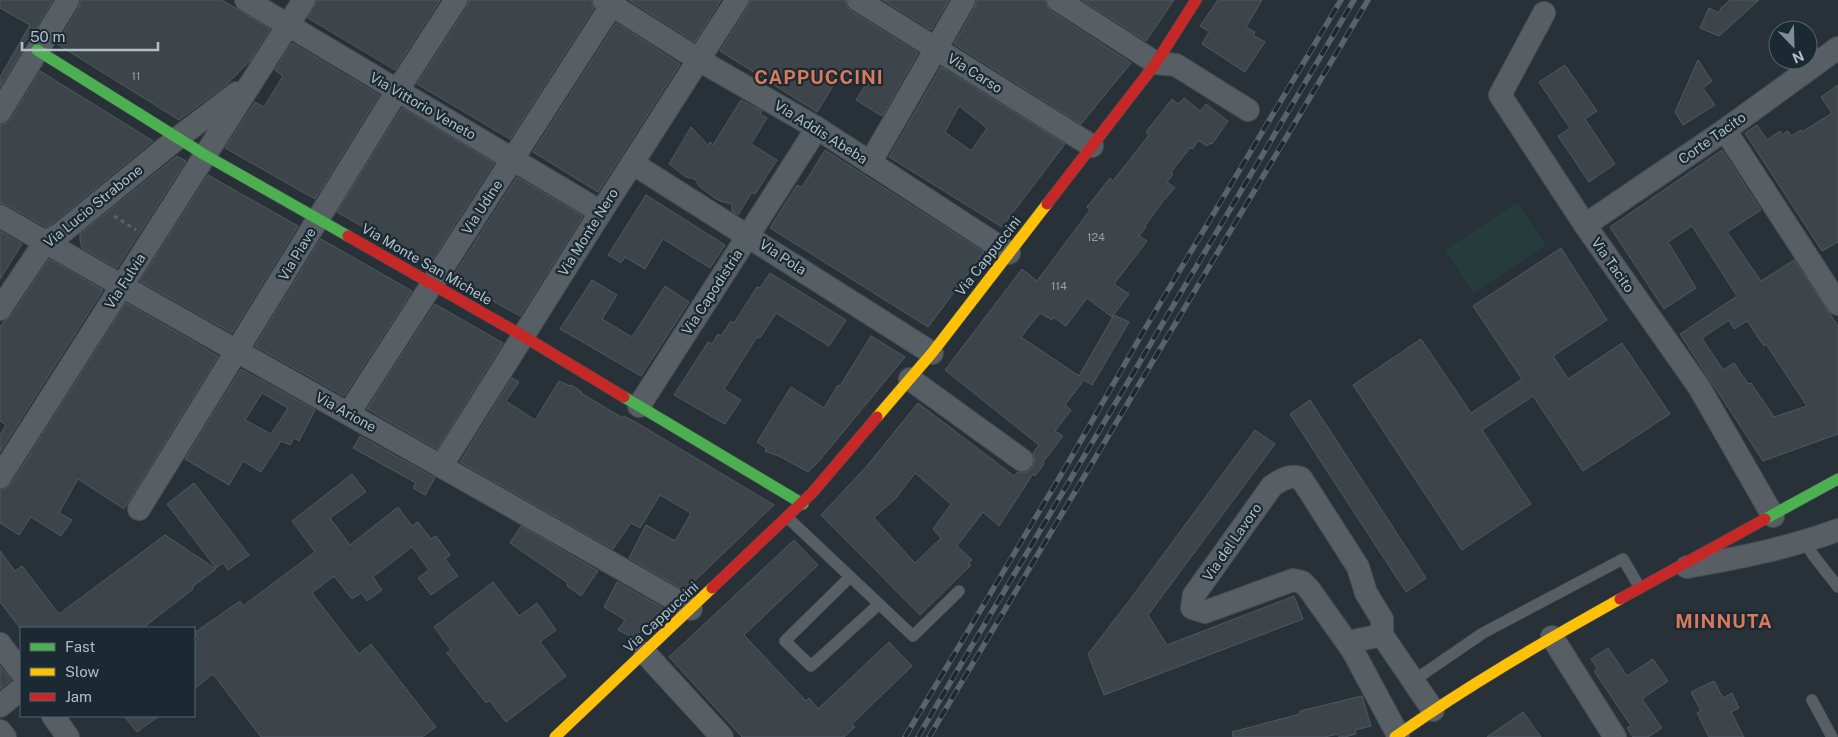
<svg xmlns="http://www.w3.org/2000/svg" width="1838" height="737" font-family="'Public Sans',sans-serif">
<rect width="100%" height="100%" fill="#273137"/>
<polygon fill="#243c3b" points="1518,202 1546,245 1473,293 1445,250"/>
<g fill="#3d454a" stroke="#4f595f" fill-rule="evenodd">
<polygon points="0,0 53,0 31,36 24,42 22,51 0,87 0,77 30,25 0,8"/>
<polygon points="81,0 222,0 270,29 250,61 226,85 179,120 57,44 79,7"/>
<polygon points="317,0 440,0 395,70 308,18"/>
<polygon points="469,0 591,0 594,8 510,139 417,84 467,7"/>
<polygon points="629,0 721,0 695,42"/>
<polygon points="750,0 845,0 847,7 851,11 918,53 882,116 856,100 866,84 843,69 817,112 720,51 748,7"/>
<polygon points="883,0 949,0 931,30"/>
<polygon points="977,0 1045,0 1047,6 1051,11 1131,63 1081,124 954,44 975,7"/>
<polygon points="1082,0 1174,0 1146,41"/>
<polygon points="1218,0 1262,0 1246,27 1255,32 1253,35 1265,42 1245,72 1202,44 1209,32 1200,26"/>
<polygon points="1730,0 1759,0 1719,36 1700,28 1709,8 1719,13 1721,8"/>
<polygon points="616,23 680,64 598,192 533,152"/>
<polygon points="292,43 379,95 315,199 225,148 255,102 264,107 283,76 275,70"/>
<polygon points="1698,60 1712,81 1703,88 1715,105 1683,125 1675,112"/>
<polygon points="1565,65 1597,111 1585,119 1615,164 1589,182 1558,136 1570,128 1539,82"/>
<path d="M 941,67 L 1065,144 L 1002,227 L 889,157 ZM 959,106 L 987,128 L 971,151 L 945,132 Z"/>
<polygon points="40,71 153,141 53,223 46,227 7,205 0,203 0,125 7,123 11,119"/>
<polygon points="1838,85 1838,242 1822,251 1745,133 1757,125 1767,140 1780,131 1782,135 1788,131 1791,136 1801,130 1802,132 1832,113 1821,97"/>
<path d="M 1184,98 L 1200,111 L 1206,104 L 1228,121 L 1212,144 L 1210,143 L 1207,146 L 1198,140 L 1193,149 L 1190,148 L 1171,172 L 1173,174 L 1167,182 L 1175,188 L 1163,201 L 1145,226 L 1146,227 L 1139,236 L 1147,241 L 1114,284 L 1129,294 L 1112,317 L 1087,298 L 1066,326 L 1053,317 L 1052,320 L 1040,313 L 1021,337 L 1079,376 L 1114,315 L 1129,322 L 1092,385 L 1084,380 L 1065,405 L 1071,410 L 1055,431 L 1063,436 L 1043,462 L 1044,464 L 1035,476 L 1033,474 L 999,526 L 983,512 L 957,546 L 972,560 L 968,563 L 971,565 L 920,615 L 821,515 L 866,467 L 918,403 L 1014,476 L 1018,472 L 1027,472 L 1032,468 L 1035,461 L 1033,453 L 1039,445 L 945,370 L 1022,269 L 1037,281 L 1090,210 L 1087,207 L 1110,178 L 1113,181 L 1149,135 L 1146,132 L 1172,99 L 1178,104 ZM 915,473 L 951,504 L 933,529 L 941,538 L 915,563 L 874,518 L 896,498 Z"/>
<polygon points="741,100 762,111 760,114 767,118 751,144 777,160 755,194 752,192 738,215 732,211 732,204 720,201 712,196 699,186 695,179 686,177 669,164 691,127 708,145 710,142 713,145"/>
<polygon points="402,108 494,163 429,265 337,212"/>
<polygon points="825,150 984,252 928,327 770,228 797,185 802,187"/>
<path d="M 1722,150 L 1761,210 L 1727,232 L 1761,281 L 1794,260 L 1838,326 L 1838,434 L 1763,461 L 1680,334 L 1737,296 L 1692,226 L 1668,242 L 1696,288 L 1664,309 L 1610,227 ZM 1729,320 L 1734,329 L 1747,321 L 1764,346 L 1766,344 L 1807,406 L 1774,417 L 1751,383 L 1748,384 L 1734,363 L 1723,370 L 1702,338 Z"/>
<polygon points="177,156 186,161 117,268 82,248 80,240 80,234"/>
<polygon points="208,175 298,226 232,333 140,281"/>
<polygon points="517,177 583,216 520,316 452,278"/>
<polygon points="646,195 725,245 710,268 663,239 645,269 625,257 621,263 608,255"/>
<polygon points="0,231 22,244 0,279"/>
<polygon points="321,239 412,291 344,396 255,346"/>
<polygon points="1561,248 1607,320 1553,356 1568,379 1622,343 1670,414 1583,471 1533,396 1482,430 1531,504 1462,550 1353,385 1421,339 1471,413 1522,379 1473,306"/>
<polygon points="49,259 103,290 0,452 0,435 6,425 0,421 0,327 4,321 11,316"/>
<polygon points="770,273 846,320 829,346 776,313 760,338 757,337 724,389 741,400 725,424 674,395 708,342 712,344 718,334 721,336 731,321 734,323 757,287 760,288"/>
<polygon points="592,280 617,295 602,319 632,337 665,286 689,302 641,376 560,329"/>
<polygon points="126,303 218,356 124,509 78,479 59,513 72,520 61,536 31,517 19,535 0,523 0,490 6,488 11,484"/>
<polygon points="435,304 503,343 437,449 374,413 374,412 367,409"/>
<polygon points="871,336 905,357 819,461 808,472 781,457 765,451 766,448 757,442 791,387 824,408 838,385 840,386"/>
<path d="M 241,369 L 315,410 L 299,441 L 294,438 L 290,445 L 281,441 L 261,472 L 243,461 L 229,485 L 185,459 ZM 262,393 L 288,408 L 271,434 L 245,420 Z"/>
<polygon points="512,378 519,382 506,401 535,420 559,381 570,386 571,385 582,392 581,393 623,418 624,416 642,426 774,505 685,590 682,589 629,558 646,525 675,541 691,513 660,495 640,528 631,523 613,549 460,462"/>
<polygon points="1310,400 1426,578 1406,592 1290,414"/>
<polygon points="1255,430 1275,444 1148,615 1167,645 1294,596 1303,619 1104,695 1088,654 1129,601"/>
<polygon points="360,436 435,478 425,495 413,488 416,483 353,448"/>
<polygon points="352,474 366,492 330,518 350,545 398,507 412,526 418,522 431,539 436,536 450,555 445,559 458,576 431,595 418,578 429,570 412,547 373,577 382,590 367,601 361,593 352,599 334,576 312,593 359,654 371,644 436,727 422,737 261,737 213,674 194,689 194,643 198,640 194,633 240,601 243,606 315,552 292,521"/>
<polygon points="194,483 249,555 228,570 223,563 216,568 167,504"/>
<polygon points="521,526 598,571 581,596 567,586 568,583 510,543"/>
<polygon points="165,535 216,569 192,587 193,589 143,628 20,628 0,602 0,551 15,571 22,566 59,614"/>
<polygon points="794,540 818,565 744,635 806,701 809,698 818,709 889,642 912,666 852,724 855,727 844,737 742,737 669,657"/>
<polygon points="493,582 519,616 537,603 556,630 540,642 566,676 506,722 489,700 486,703 447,653 451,650 434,627"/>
<polygon points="617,582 663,608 634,638 618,630 625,620 604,607"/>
<polygon points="1608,648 1627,676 1653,659 1668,681 1642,699 1662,728 1648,737 1633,737 1627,728 1631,726 1594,671 1597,668 1591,659"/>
<polygon points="0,666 11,680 0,689"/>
<polygon points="1714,681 1723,698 1732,693 1739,708 1731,712 1744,737 1709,737 1697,713 1701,711 1691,692"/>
<polygon points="1362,696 1371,726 1355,730 1356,734 1345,737 1339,737 1338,734 1325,737 1233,737 1232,732 1300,714 1300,711"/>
<polygon points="1523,712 1541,737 1487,737"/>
<polygon points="124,716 159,716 137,732"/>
</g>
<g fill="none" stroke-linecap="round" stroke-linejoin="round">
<g stroke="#464d52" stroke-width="12">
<g id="lane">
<polyline points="788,518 913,636 959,591"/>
<polyline points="1805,542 1813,555 1838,587"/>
<polyline points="850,577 785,641 811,666 879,604"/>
<polyline points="1413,681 1483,633 1623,559 1640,588"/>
<polyline points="1812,700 1832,737"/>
</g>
</g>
<g stroke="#464d52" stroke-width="24">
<g id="street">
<polyline points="246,0 601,212"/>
<polyline points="604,0 699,60 817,128 1009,253"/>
<polyline points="858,0 1092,146"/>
<polyline points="1058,0 1156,63 1176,65 1248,110"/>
<polyline points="1544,13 1500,95 1585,225 1699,387 1773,516"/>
<polyline points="0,112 68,0"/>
<polyline points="1725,130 1838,304"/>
<polyline points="632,163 932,353"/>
<polyline points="870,163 964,0"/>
<path d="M 0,216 C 230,349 462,476 691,609"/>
<polyline points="1585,225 1725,130 1838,48"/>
<polyline points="0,309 45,242 60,234 179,137 237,93"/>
<polyline points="910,379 1022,460"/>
<polyline points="639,406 817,128"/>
<polyline points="349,413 615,0"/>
<polyline points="442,465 601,212 737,0"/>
<path d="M 0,477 C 101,317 203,159 304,0"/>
<polyline points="139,509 397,91 456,0"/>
<path d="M 1687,567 C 1739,558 1789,548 1838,530"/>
<polyline points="1552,637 1615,737"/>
<polyline points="0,644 21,672"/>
<path d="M 1353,651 L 1309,589 L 1302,582 L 1293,580 L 1205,612 L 1192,608 L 1194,595 L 1272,486 C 1281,480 1290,474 1301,478 L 1358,567 L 1366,593 L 1382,619 L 1382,635"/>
<polyline points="645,653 722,737"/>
<polyline points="0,706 21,689"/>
<polyline points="53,716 68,737"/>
<polyline points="0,731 5,737"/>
<polyline points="1398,735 1353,651 1358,640 1382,635 1433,710"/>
</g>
</g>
<g stroke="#464d52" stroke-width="12">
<g id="fast">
<polyline points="37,50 205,155 348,236"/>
<polyline points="624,397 803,504"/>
<polyline points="1765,519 1838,479"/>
</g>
</g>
<g stroke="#464d52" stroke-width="12">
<g id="slow">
<polyline points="877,417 932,353 1047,204"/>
<polyline points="555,737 712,588"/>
<path d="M 1395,737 C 1467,686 1543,642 1620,599"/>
</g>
</g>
<g stroke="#464d52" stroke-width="12">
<g id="jam">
<polyline points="1047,204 1156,63 1196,0"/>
<polyline points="348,236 523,336 624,397"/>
<polyline points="712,588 812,493 877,417"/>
<polyline points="1620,599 1765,519"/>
</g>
</g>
<polyline stroke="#5a6467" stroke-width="3" stroke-dasharray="4 4" stroke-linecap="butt" points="114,216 136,230"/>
<use href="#lane" stroke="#585f64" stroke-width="11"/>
<use href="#street" stroke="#585f64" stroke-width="22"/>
<use href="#fast" stroke="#4caf50" stroke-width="11"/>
<use href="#slow" stroke="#ffc107" stroke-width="11"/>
<use href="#jam" stroke="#c62828" stroke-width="11"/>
<g stroke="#5b6368" stroke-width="5.5">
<g id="rail">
<polyline points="905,737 1068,463 1146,327 1341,0"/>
<polyline points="918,737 1354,0"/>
<polyline points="929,737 1368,0"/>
</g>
</g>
<use href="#rail" stroke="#1b2932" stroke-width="4" stroke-dasharray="11" stroke-linecap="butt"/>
</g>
<g text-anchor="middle" stroke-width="4.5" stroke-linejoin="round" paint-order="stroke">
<g font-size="11" fill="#94a0a8">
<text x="136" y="80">11</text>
<text x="1096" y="241">124</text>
<text x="1059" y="290">114</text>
</g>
<g font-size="14" fill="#b1bfc8" stroke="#1b2932">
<text transform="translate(975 73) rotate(32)" y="5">Via Carso</text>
<text transform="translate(423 106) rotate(30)" y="5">Via Vittorio Veneto</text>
<text transform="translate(821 132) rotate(32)" y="5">Via Addis Abeba</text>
<text transform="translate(1712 138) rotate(-35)" y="5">Corte Tacito</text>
<text transform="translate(93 206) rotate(-39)" y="5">Via Lucio Strabone</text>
<text transform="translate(482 207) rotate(-57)" y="5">Via Udine</text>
<text transform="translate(588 232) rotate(-58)" y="5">Via Monte Nero</text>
<text transform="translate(297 254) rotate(-59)" y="5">Via Piave</text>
<text transform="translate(988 256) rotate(-52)" y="5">Via Cappuccini</text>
<text transform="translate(783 257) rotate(33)" y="5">Via Pola</text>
<text transform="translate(427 264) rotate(30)" y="5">Via Monte San Michele</text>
<text transform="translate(1613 265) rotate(55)" y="5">Via Tacito</text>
<text transform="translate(125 281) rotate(-57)" y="5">Via Fulvia</text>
<text transform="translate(712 292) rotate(-57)" y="5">Via Capodistria</text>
<text transform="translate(346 412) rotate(29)" y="5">Via Arione</text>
<text transform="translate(1232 542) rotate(-55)" y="5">Via del Lavoro</text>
<text transform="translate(661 617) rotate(-43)" y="5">Via Cappuccini</text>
</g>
<g font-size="19" font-weight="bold" letter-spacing="1" fill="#da795b" stroke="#1b2932">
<text x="819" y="84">CAPPUCCINI</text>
<text x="1724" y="628">MINNUTA</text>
</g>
</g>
<rect x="20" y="627" width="175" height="90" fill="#1b2932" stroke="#57656e"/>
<rect x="30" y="643" width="25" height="8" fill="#4caf50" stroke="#57656e"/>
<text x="65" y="652" font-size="15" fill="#b1bfc8">Fast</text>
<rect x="30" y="668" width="25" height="8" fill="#ffc107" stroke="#57656e"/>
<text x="65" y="677" font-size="15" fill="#b1bfc8">Slow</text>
<rect x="30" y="693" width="25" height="8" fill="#c62828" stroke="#57656e"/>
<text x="65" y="702" font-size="15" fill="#b1bfc8">Jam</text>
<g transform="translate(1793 45) rotate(157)"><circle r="24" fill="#1b2932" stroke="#57656e"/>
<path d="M0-4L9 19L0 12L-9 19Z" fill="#818d95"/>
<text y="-8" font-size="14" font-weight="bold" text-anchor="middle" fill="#b1bfc8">N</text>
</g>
<path d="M22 42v8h136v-8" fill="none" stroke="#b1bfc8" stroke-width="2.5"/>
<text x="30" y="42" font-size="15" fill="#b1bfc8" stroke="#1b2932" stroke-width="4" paint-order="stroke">50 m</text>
</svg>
